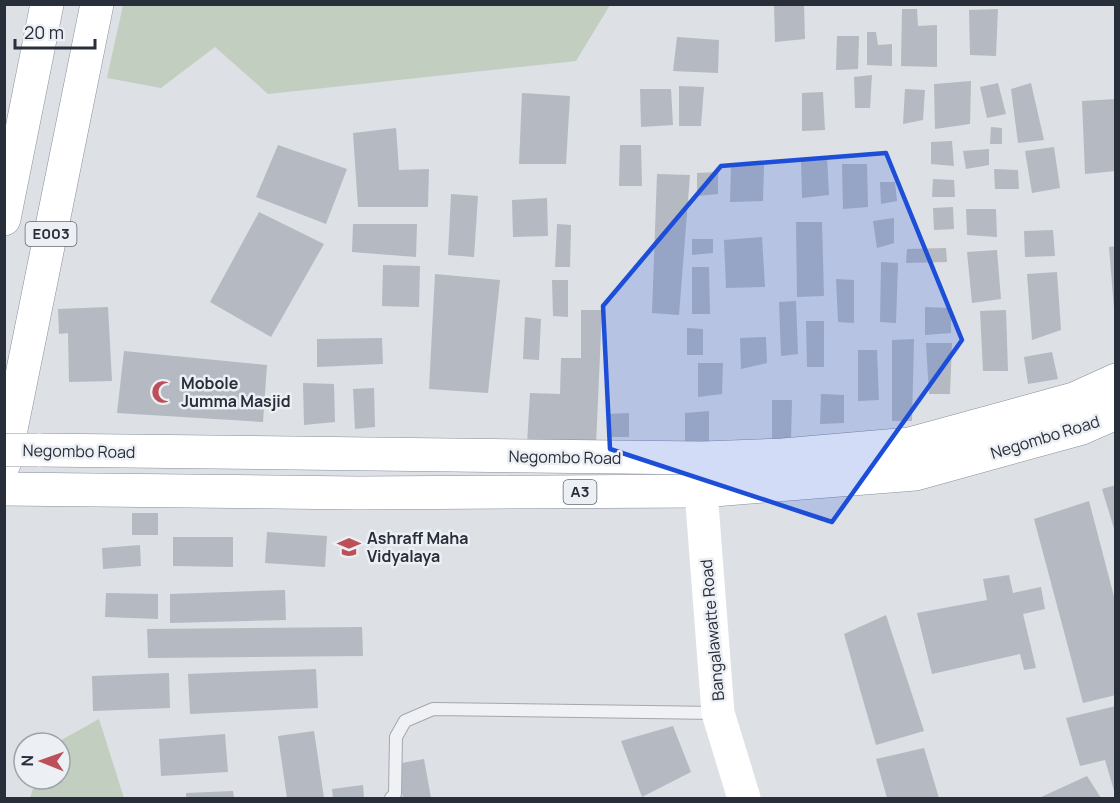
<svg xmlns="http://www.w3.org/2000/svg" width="1120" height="803" font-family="Manrope,sans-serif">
<rect width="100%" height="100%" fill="#dde0e5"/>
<g fill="#c2cebf">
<polygon points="123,5 123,4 610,5 576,61 268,94 215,47 161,88 107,78"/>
<polygon points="99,719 124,798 30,798 36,779 60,779 60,743 56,743"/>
</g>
<g fill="#b5b9c1">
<polygon points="774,4 804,4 805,39 775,42"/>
<polygon points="902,9 917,9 918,26 937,25 937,67 901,66"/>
<polygon points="998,9 996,56 970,55 969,10"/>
<polygon points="867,32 876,32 878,45 892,44 892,66 867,65"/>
<polygon points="837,36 859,36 858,69 836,70"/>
<polygon points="677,37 719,40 718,73 673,71"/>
<polygon points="872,75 870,108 855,108 854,77"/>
<polygon points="971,81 970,124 935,129 934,84"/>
<polygon points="998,83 1006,114 987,118 980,87"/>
<polygon points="1031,83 1044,140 1018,143 1011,89"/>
<polygon points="679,86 704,87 701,126 679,126"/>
<polygon points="640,89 671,89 673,125 641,127"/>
<polygon points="905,89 925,90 923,120 903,124"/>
<polygon points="823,92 825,130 802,131 802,93"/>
<polygon points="522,93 570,96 566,164 519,164"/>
<polygon points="1116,99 1116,171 1085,174 1082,101"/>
<polygon points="991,127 1002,128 1002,144 990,144"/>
<polygon points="396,128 399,170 429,169 428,207 358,207 353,133"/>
<polygon points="952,141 954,166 931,164 931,142"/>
<polygon points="278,145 347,169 326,224 256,197"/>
<polygon points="620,145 641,145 642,186 619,186"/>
<polygon points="1054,147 1060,188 1032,193 1025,151"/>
<polygon points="989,149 989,165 966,169 963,151"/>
<polygon points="827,156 829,195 802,198 801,158"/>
<polygon points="842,164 867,164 868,207 843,209"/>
<polygon points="731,165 764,165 763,201 730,202"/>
<polygon points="994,169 1018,170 1019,189 995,189"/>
<polygon points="718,172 718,194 697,196 697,173"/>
<polygon points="657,174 690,175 679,315 652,313"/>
<polygon points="933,179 954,180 955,197 932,197"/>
<polygon points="880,182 895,182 897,201 881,204"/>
<polygon points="451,194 478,196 474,257 448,255"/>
<polygon points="547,198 548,236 513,237 512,200"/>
<polygon points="953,207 954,229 934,230 933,208"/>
<polygon points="966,209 996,209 997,237 967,235"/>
<polygon points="259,212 324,244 271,337 210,302"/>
<polygon points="894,218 894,243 877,248 873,221"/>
<polygon points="796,222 822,222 824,296 797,297"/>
<polygon points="353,224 417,224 416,257 352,252"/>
<polygon points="557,224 571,225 570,267 555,267"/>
<polygon points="1053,230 1055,256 1025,257 1024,231"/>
<polygon points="762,237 765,287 726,288 724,240"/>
<polygon points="692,239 713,239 713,253 692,255"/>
<polygon points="1116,246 1116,309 1114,309 1109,247"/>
<polygon points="946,248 947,262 906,263 907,249"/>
<polygon points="997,250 1001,299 972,303 967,252"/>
<polygon points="881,262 898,263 896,323 880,322"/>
<polygon points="383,265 420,266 419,307 382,306"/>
<polygon points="692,267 709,267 710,314 692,314"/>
<polygon points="1057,272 1061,330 1032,340 1027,274"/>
<polygon points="435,274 500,280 488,393 429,389"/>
<polygon points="836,279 854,280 854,323 838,322"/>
<polygon points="552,280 568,280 568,317 553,316"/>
<polygon points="796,301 798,354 781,356 779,302"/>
<polygon points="108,307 112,381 69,382 68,333 59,334 58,309"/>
<polygon points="925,307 951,308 951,333 925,335"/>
<polygon points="581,310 602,310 596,445 527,444 530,393 560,394 561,358 581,358"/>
<polygon points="1006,310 1008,371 983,371 980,311"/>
<polygon points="525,317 541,319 539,360 523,359"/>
<polygon points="806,321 824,321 824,367 807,367"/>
<polygon points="687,328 703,329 703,355 687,355"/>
<polygon points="766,337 767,363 741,369 740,338"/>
<polygon points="382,338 383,364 317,367 317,339"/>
<polygon points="914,339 912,421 892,421 892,340"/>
<polygon points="926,343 952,343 950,394 929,394"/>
<polygon points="858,350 877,350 879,400 858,401"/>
<polygon points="124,351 267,365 263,422 117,413"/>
<polygon points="1052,352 1058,379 1028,384 1024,357"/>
<polygon points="698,363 723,363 722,394 698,397"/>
<polygon points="303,383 334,384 335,422 304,425"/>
<polygon points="374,388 375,427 355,429 353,389"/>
<polygon points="821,394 844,395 844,423 820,424"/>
<polygon points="772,400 792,400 791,440 772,439"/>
<polygon points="709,411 709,442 685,443 685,413"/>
<polygon points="629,413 629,437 607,437 607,414"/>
<polygon points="1116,485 1116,532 1115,532 1102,489"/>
<polygon points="1089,501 1116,604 1116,695 1083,703 1034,519"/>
<rect x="132" y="513" width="26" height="22"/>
<polygon points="267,532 327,536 325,567 265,563"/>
<polygon points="173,537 233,537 233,567 173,566"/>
<polygon points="140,545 141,566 103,569 102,548"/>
<polygon points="1009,575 1013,593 1041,587 1045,609 1023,614 1036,668 1024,670 1020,654 932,674 917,613 987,600 983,579"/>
<polygon points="285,590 286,620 170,623 170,594"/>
<polygon points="106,593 158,594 158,619 105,617"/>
<polygon points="886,615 924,731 876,745 844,634"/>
<polygon points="362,627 363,656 148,658 147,629"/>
<polygon points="316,669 318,708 190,714 188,674"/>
<polygon points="169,673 170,708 93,711 92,676"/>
<polygon points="1116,706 1116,794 1115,794 1105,760 1080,766 1066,718"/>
<polygon points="673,726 691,772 642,797 621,741"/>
<polygon points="314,731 324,798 287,798 278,736"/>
<polygon points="225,734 228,772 161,776 159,739"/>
<polygon points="924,748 939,798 887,798 876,759"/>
<polygon points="424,759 431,798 403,798 396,764"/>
<polygon points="1087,776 1101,798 1039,798"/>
<polygon points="363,785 364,798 333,798 332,789"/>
<polygon points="233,791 234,798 186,798 186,793"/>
</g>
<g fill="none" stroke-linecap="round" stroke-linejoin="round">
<g stroke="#a3a7ae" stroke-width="14">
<polyline id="lane" points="391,798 395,794 396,737 405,721 433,709 717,713"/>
</g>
<g stroke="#868d9a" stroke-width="34">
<g id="highway">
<polyline points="4,219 47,4"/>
<polyline points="38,450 703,458 783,455 910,444 1074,399 1116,380"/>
<polyline points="4,464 97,4"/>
<polyline points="4,489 358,493 701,491 915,474 1082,428 1116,413"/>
</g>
</g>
<use href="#lane" stroke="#eff1f4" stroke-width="12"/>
<polyline stroke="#fff" stroke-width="33" points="702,463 701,491 718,713 744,798"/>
<use href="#highway" stroke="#fff" stroke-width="33"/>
<g stroke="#868d9a" stroke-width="34" stroke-linecap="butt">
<polyline id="highway-bridge" points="4,450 38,450"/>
</g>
<use href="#highway-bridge" stroke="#fff" stroke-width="33"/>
</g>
<path fill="#1d4ed8" fill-opacity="0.2" stroke="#1d4ed8" stroke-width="4.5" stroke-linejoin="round" d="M 886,153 L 962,340 L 832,522 L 610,449 L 603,306 L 721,166 Z"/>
<defs>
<g id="mosque-bare" transform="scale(1.8)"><path d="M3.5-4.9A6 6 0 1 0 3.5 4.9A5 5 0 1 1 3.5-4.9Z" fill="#bd4f59" stroke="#eceff3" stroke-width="2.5" paint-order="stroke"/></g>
<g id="university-bare" transform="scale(1.8)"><path d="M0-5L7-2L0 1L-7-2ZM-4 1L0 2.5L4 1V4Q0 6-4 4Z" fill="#bd4f59" stroke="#eceff3" stroke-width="2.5" paint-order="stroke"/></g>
</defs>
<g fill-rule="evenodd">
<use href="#mosque-bare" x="163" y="392"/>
<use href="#university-bare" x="349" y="547"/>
</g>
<g text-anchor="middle" stroke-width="5" stroke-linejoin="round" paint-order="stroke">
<g fill="#eceff3" stroke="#636872" stroke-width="1.5">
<rect x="25.5" y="222" width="51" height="24" rx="4.5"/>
<rect x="563.5" y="480" width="33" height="24" rx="4.5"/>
</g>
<g font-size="15" font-weight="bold" fill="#282e3a">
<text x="51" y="239">E003</text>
<text x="580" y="497">A3</text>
</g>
<g font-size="16" font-weight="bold" fill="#282e3a" stroke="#eceff3" text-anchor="start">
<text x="181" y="389">Mobole<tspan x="181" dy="18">Jumma Masjid</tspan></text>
<text x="367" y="544">Ashraff Maha<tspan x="367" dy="18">Vidyalaya</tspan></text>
</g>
<g font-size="16" fill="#282e3a" stroke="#eceff3">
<text transform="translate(1045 437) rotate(-17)" y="6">Negombo Road</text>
<text transform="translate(79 451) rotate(1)" y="6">Negombo Road</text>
<text transform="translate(565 457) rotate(1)" y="6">Negombo Road</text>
<text transform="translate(712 630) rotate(-95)" y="6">Bangalawatte Road</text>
</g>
</g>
<rect width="1120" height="803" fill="none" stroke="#282e3a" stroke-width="12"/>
<g transform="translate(42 761) rotate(271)"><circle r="28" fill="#eceff3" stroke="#9ea2a9" stroke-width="1.5"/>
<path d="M0-4.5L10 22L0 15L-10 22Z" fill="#bd4f59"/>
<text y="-9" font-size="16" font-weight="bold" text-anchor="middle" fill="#282e3a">N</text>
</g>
<path d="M15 39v9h80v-9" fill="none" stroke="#282e3a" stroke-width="3"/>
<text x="24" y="39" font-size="18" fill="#282e3a" stroke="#eceff3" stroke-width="4.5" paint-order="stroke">20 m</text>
</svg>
